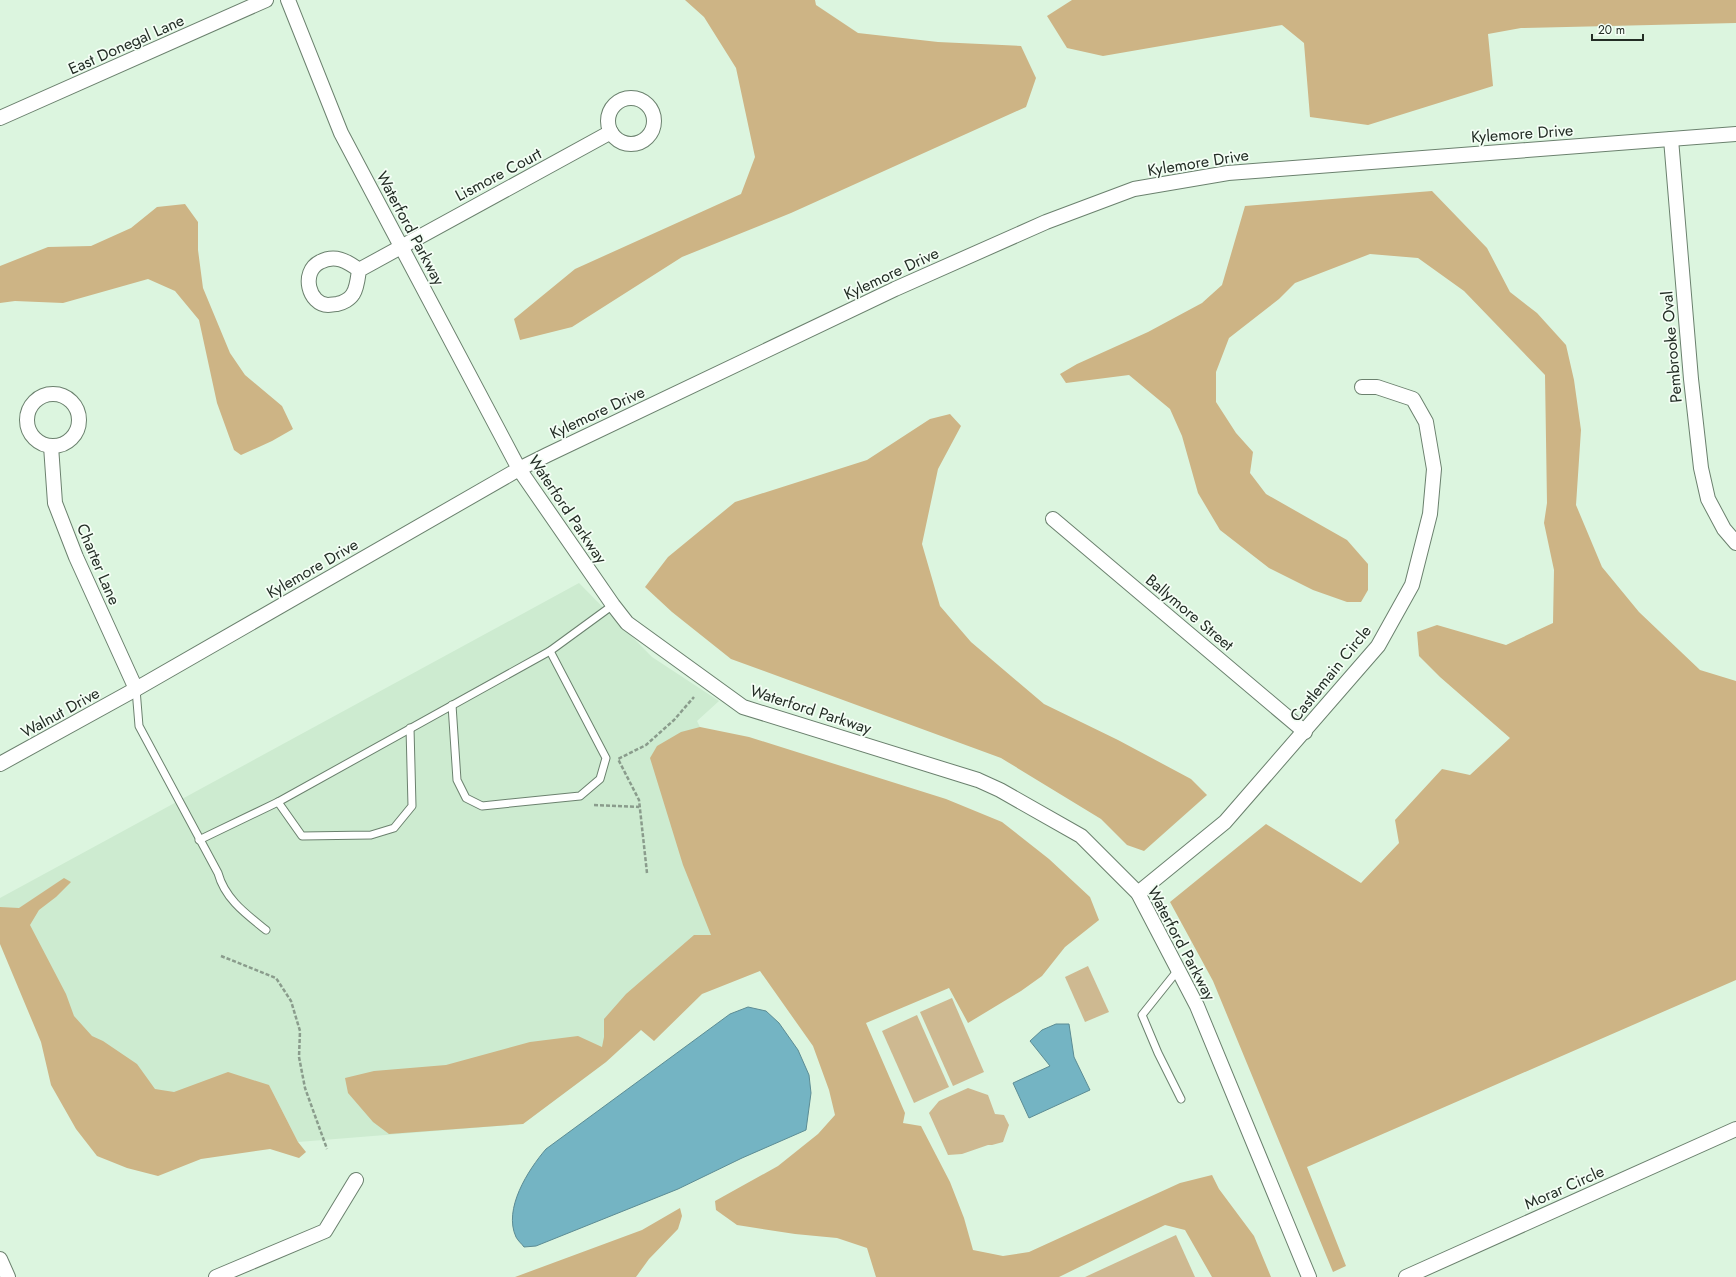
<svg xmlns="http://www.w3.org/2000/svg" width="1736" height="1277" font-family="Jost,sans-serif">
<rect width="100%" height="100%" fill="#dcf5df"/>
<polygon fill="#cdebd0" points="579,583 652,657 719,701 697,721 785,898 606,1062 523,1124 298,1142 269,1085 138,1104 71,1047 0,909 0,898"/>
<g fill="#ceb991">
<polygon points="1088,966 1109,1012 1085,1022 1065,977"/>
<polygon points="952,998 984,1072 953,1086 920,1012"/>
<polygon points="917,1015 949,1087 914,1103 882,1031"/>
<polygon points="968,1088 988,1095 995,1114 1004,1115 1009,1125 1003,1142 992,1145 988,1145 962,1154 948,1155 929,1113 939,1101"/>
<polygon points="1176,1235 1195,1277 1085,1277"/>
</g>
<g fill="#cdb485">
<polygon points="685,0 815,0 816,5 858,33 938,42 1021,46 1036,78 1026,107 791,213 682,257 572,327 520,340 514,319 575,269 741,194 755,157 736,68 704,17"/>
<polygon points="1072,0 1736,0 1736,23 1521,28 1488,34 1493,86 1368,125 1310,117 1304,43 1282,25 1103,56 1067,48 1047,16"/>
<polygon points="1432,191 1487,248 1510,292 1537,313 1566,345 1574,380 1581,430 1576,505 1602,567 1639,612 1700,670 1736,681 1736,980 1307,1167 1346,1266 1333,1272 1213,981 1170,902 1266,824 1361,883 1399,843 1395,820 1442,769 1470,775 1510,738 1440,677 1419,656 1417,632 1437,625 1506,645 1553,623 1554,570 1544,523 1547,503 1545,375 1464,291 1418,258 1370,254 1295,283 1279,299 1229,338 1216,372 1216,402 1236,433 1253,452 1250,473 1266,494 1347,540 1368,564 1368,590 1361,602 1347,602 1313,590 1269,568 1220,530 1198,493 1182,436 1170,409 1129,375 1066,383 1060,374 1077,364 1148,332 1202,303 1222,285 1245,206"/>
<polygon points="185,204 198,222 198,250 203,288 230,353 245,375 282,406 293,429 272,441 241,455 234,450 217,403 199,320 175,291 148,279 63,303 15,301 0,303 0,266 48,247 91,246 131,228 157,207"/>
<polygon points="950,414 961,426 938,469 922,544 940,606 971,642 1044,704 1118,740 1191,779 1207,795 1144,851 1127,845 1101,819 1001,758 731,659 672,612 645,587 668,557 735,502 867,460 930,419"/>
<polygon points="700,727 749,737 946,799 1002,822 1049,859 1090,897 1099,920 1065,947 1042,976 1021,991 968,1023 949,988 866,1023 905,1113 903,1123 921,1126 950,1182 964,1218 973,1250 1003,1256 1029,1252 1180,1183 1212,1175 1219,1189 1254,1236 1271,1277 1212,1277 1185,1230 1165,1225 1059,1277 876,1277 867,1248 837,1238 795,1234 737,1225 716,1210 715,1201 778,1166 818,1134 835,1115 829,1090 813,1046 760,971 702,994 654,1041 641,1030 606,1062 523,1124 389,1134 373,1122 348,1093 345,1078 374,1071 446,1065 530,1042 578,1036 602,1047 604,1037 604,1019 626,994 694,935 711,935 683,865 650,758 657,746 681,732"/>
<polygon points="64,878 71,882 56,897 39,910 30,925 66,994 74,1016 92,1036 103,1041 137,1064 155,1089 174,1092 228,1072 269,1085 298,1142 306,1152 299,1158 270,1149 201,1159 158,1176 127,1168 97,1156 76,1129 51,1085 41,1042 0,944 0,907 19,908"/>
<polygon points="680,1208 682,1216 678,1229 649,1259 636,1277 515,1277 642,1230"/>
</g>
<g fill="#74b4c3" stroke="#5c8c94">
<path d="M 748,1007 L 766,1011 L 779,1023 L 798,1050 L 809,1075 L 811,1093 L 806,1130 L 742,1158 L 678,1189 L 536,1246 L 524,1247 C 522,1244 518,1241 516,1237 C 503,1209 528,1170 546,1149 L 730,1014 Z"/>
<polygon points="1056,1024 1069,1024 1074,1057 1090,1090 1029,1118 1013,1083 1050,1066 1030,1041 1042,1030"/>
</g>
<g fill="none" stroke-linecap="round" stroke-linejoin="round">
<g stroke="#6b816e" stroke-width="9">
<g id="lane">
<path d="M 136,689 L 139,726 L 218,873 C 225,899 246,914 266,930"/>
<polyline points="452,705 457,780 466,798 482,806 580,796 600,779 606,758 550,651"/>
<polyline points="278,802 302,836 371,835 394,828 412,806 410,728"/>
<polyline points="199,840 278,802 550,651 613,605"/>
<polyline points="1178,970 1142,1015 1158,1053 1181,1099"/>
</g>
</g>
<g stroke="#6b816e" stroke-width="16">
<g id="street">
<polyline points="288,0 341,133 519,469 613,605 627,623 743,707 978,780 1000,790 1081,836 1138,893 1197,1006 1309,1277"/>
<circle cx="631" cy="121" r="23"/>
<polyline points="0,118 266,0"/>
<polyline points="1671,139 1691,379 1701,468 1708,499 1724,529 1736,543"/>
<path d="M 359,270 C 347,261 335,254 320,262 C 300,272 309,305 328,305 C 331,305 335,304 337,304 C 343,303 350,299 353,294 C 357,288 358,277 359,270 L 611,132"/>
<circle cx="53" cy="420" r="26"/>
<polyline points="51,446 55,503 76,557 136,689"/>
<polyline points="1053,519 1305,732"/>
<polyline points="0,764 136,689 519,469 547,455 895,289 1046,222 1134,189 1228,173 1736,134"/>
<polyline points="1138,893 1225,822 1378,646 1412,585 1430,514 1434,469 1426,422 1413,399 1377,387 1362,387"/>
<polyline points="0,1259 8,1277"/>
<polyline points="216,1277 325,1231 356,1180"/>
<polyline points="1406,1277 1736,1129"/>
</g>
</g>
<g stroke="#8a9c8c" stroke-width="2.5" stroke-dasharray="4 2" stroke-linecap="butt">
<polyline points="594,805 639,807"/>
<polyline points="647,873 639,800 618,759 646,745 674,720 694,697"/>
<polyline points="221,956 276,978 291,1001 300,1031 299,1057 305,1088 327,1149"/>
</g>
<use href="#lane" stroke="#fff" stroke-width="7"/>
<use href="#street" stroke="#fff" stroke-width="14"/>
</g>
<g text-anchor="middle" stroke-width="3.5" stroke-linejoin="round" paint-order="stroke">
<g font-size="16" fill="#232d25" stroke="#f4fef5">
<text transform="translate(126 44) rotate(-24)" y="6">East Donegal Lane</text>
<text transform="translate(1522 133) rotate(-4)" y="6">Kylemore Drive</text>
<text transform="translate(1198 162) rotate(-9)" y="6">Kylemore Drive</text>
<text transform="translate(498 174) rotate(-28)" y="6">Lismore Court</text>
<text transform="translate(411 228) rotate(62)" y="6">Waterford Parkway</text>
<text transform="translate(891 273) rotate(-25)" y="6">Kylemore Drive</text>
<text transform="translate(1671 347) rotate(-95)" y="6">Pembrooke Oval</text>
<text transform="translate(597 412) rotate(-25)" y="6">Kylemore Drive</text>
<text transform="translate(568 509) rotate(56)" y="6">Waterford Parkway</text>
<text transform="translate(99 564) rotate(67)" y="6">Charter Lane</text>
<text transform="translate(312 568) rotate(-30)" y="6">Kylemore Drive</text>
<text transform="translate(1190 612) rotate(40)" y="6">Ballymore Street</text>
<text transform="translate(1330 673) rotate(-51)" y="6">Castlemain Circle</text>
<text transform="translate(811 709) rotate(18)" y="6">Waterford Parkway</text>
<text transform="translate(60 712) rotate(-29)" y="6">Walnut Drive</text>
<text transform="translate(1182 943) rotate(62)" y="6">Waterford Parkway</text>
<text transform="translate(1564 1187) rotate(-24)" y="6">Morar Circle</text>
</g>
</g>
<path d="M1592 34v6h51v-6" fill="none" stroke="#232d25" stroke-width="2"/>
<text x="1598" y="34" font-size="12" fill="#232d25" stroke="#f4fef5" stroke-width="3" paint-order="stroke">20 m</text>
</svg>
